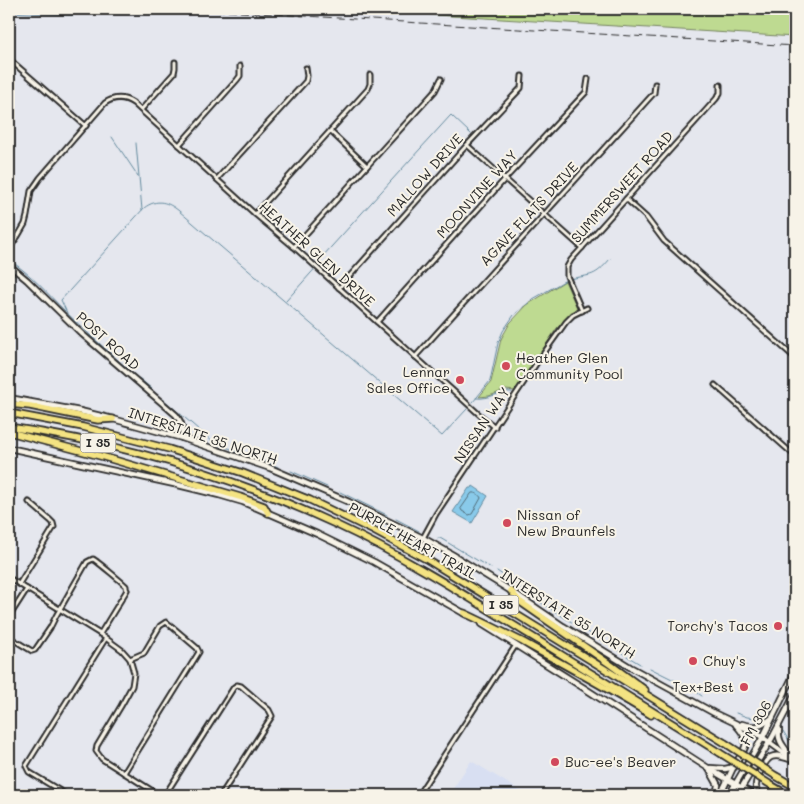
<svg xmlns="http://www.w3.org/2000/svg" width="804" height="804" font-family="Mali,sans-serif">
<rect width="100%" height="100%" fill="#e5e7ee"/>
<filter id="ink" filterUnits="userSpaceOnUse"><feTurbulence type="fractalNoise" baseFrequency=".02" numOctaves="2"/><feDisplacementMap in="SourceGraphic" scale="10" xChannelSelector="R" yChannelSelector="G"/><feConvolveMatrix kernelMatrix="1 2 1 2 8 2 1 2 1" color-interpolation-filters="sRGB"/></filter>
<g filter="url(#ink)">
<polygon fill="#d8dff2" points="471,761 483,768 527,795 449,795"/>
<g fill="#beda91" stroke="#74825e">
<polygon points="338,9 716,9 795,13 795,37"/>
<polygon points="565,281 577,308 557,328 515,391 506,390 489,396 479,397 491,382 501,339 510,323 527,305"/>
</g>
<polygon fill="#89caea" stroke="#638a9e" points="473,486 488,496 472,523 453,512 469,488 472,488"/>
<g fill="none" stroke-linecap="round" stroke-linejoin="round">
<path stroke="#516b77" stroke-width="1" d="M 472,493 C 475,492 480,495 481,498 L 472,514 L 469,515 L 462,511 L 461,509 Z"/>
<g stroke="#638a9e" stroke-width="1">
<polyline points="9,12 72,15 77,13 78,9"/>
<polyline points="112,137 138,176"/>
<polyline points="136,143 142,210"/>
<path d="M 9,260 C 30,273 47,293 65,311"/>
<path d="M 570,279 C 592,274 594,278 610,259"/>
<polyline points="286,301 319,264 322,257 450,116 451,115 471,134"/>
<path d="M 67,313 L 61,300 L 144,208 C 157,198 168,202 179,211 L 442,436 L 467,409"/>
<polyline points="68,314 90,335 129,370"/>
<polyline points="139,378 152,389"/>
<path d="M 476,398 C 490,400 500,390 512,392"/>
<polyline points="163,399 213,442 278,467"/>
<polyline points="473,402 490,381 498,343 503,331 514,315 533,299 566,280"/>
<polyline points="291,471 327,487"/>
<polyline points="340,492 387,515"/>
<polyline points="396,519 419,531"/>
<polyline points="438,538 440,538 485,565"/>
<polyline points="488,566 491,568"/>
<polyline points="497,571 527,592"/>
<polyline points="541,603 607,644"/>
<polyline points="617,650 640,664"/>
<polyline points="650,668 690,688 702,696"/>
<polyline points="736,713 747,717 764,719"/>
<polyline points="783,731 793,747"/>
</g>
<g stroke="#2b2b2b" stroke-width="7">
<g id="minor">
<polyline points="9,59 86,126"/>
<polyline points="141,110 174,73 175,68 175,62"/>
<polyline points="330,131 367,166"/>
<polyline points="179,145 237,80 240,76 240,66"/>
<polyline points="467,145 582,248"/>
<polyline points="217,179 306,81 307,76 306,68"/>
<polyline points="626,199 646,217 664,241 795,358"/>
<polyline points="255,214 368,89 370,84 370,75"/>
<polyline points="294,247 435,91 441,79"/>
<path d="M 9,249 L 18,236 L 25,224 L 27,216 L 31,191 L 40,178 L 105,103 C 114,97 124,97 133,103 L 255,214 L 294,247 L 481,416 L 495,427"/>
<polyline points="339,288 467,145 521,88 522,76"/>
<polyline points="582,311 567,276 567,267 571,260 716,99 720,93 720,85"/>
<polyline points="377,322 505,179 586,92 588,79"/>
<polyline points="415,357 654,93 655,84"/>
<polyline points="715,385 795,456"/>
<polyline points="423,538 436,514 536,364 566,322 573,315 587,308"/>
<polyline points="9,578 100,634 122,650 130,659 134,673 132,686 121,706 97,746 96,751 102,759 159,795"/>
<polyline points="19,584 54,527 53,523 50,520 29,502"/>
<polyline points="9,617 27,589"/>
<path d="M 9,637 L 32,651 L 35,650 L 50,628 L 56,616 L 87,562 L 93,559 C 97,561 123,583 126,586 C 126,587 126,589 127,590 L 100,634"/>
<polyline points="124,773 199,652 197,648 170,625 166,622 160,626 144,653 130,659"/>
<polyline points="67,795 29,772 26,766 106,638"/>
<polyline points="165,795 234,687 237,685 241,686 269,710 272,716 221,795"/>
<polyline points="418,795 516,645"/>
</g>
</g>
<g stroke="#2b2b2b" stroke-width="8">
<path id="tertiary" d="M 9,265 L 27,280 L 82,334 L 176,415 C 182,423 183,428 182,438"/>
</g>
<g stroke="#2b2b2b" stroke-width="8">
<g id="secondary">
<polyline points="9,398 80,411 113,419 182,438 270,468 349,502 423,538 453,555 519,596 563,626 630,667 714,713 758,734 795,761"/>
<polyline points="9,448 174,484 219,495 243,502 317,534 374,562 467,615"/>
<polyline points="482,624 584,688 708,768 754,795"/>
<path d="M 742,724 C 757,728 760,727 772,718"/>
<path d="M 779,729 C 777,740 783,746 790,755"/>
<polyline points="710,768 725,769 734,767"/>
<polyline points="709,769 718,785 716,795"/>
<path d="M 720,795 C 725,786 729,776 734,766 C 745,748 753,743 736,725"/>
<polyline points="729,795 763,737 795,672"/>
<polyline points="737,795 772,738 795,694"/>
<path d="M 760,795 C 758,792 755,789 756,785 C 756,778 765,760 771,757 C 777,754 783,757 790,759"/>
</g>
</g>
<g stroke="#2b2b2b" stroke-width="9">
<g id="motorway">
<polyline points="9,404 30,406 98,420 113,419"/>
<polyline points="9,413 83,427 169,449 243,473 310,500 374,531 426,559 725,743"/>
<path d="M 9,427 C 121,443 232,476 335,524 C 402,555 465,595 528,634 C 592,674 656,714 720,753"/>
<polyline points="9,432 104,457 240,497 264,506 268,513"/>
<polyline points="511,591 519,601 611,665 645,690"/>
<path d="M 464,613 C 484,622 503,632 523,642 C 566,666 609,689 651,715"/>
<polyline points="776,776 795,787"/>
<polyline points="771,785 788,795"/>
</g>
</g>
<use href="#minor" stroke="#f7f3e8" stroke-width="3"/>
<use href="#tertiary" stroke="#f7f3e8" stroke-width="4"/>
<use href="#secondary" stroke="#f7f3e8" stroke-width="4.5"/>
<use href="#motorway" stroke="#f4e382" stroke-width="5.5"/>
<polyline stroke="#2b2b2b" stroke-width="1" stroke-dasharray="8 4" stroke-linecap="butt" points="192,9 795,46"/>
<g stroke="#2b2b2b" stroke-width="9" stroke-linecap="butt">
<g id="motorway-bridge">
<polyline points="725,743 776,776"/>
<polyline points="720,753 771,785"/>
</g>
</g>
<use href="#motorway-bridge" stroke="#f4e382" stroke-width="5.5"/>
</g>
</g>
<g fill="#d1495b" stroke="#f7f3e8" stroke-width="2">
<circle cx="506" cy="366" r="5"/>
<circle cx="460" cy="380" r="5"/>
<circle cx="507" cy="523" r="5"/>
<circle cx="778" cy="626" r="5"/>
<circle cx="693" cy="661" r="5"/>
<circle cx="744" cy="687" r="5"/>
<circle cx="555" cy="762" r="5"/>
</g>
<g text-anchor="middle" stroke-width="4" stroke-linejoin="round" paint-order="stroke">
<g fill="#f7f3e8" stroke="#686764" stroke-width="1">
<rect x="80.5" y="433.5" width="35" height="19" rx="4"/>
<rect x="483.5" y="595.5" width="35" height="19" rx="4"/>
</g>
<g font-size="12" font-weight="bold" fill="#2b2b2b">
<text x="98" y="447">I 35</text>
<text x="501" y="609">I 35</text>
</g>
<g font-size="14" fill="#2b2b2b" stroke="#f7f3e8">
<text transform="translate(425 175) rotate(-48)" y="5">MALLOW DRIVE</text>
<text transform="translate(622 187) rotate(-48)" y="5">SUMMERSWEET ROAD</text>
<text transform="translate(477 194) rotate(-48)" y="5">MOONVINE WAY</text>
<text transform="translate(529 214) rotate(-47)" y="5">AGAVE FLATS DRIVE</text>
<text transform="translate(317 254) rotate(42)" y="5">HEATHER GLEN DRIVE</text>
<text transform="translate(108 341) rotate(42)" y="5">POST ROAD</text>
<text transform="translate(482 425) rotate(-56)" y="5">NISSAN WAY</text>
<text transform="translate(203 436) rotate(18)" y="5">INTERSTATE 35 NORTH</text>
<text transform="translate(413 541) rotate(29)" y="5">PURPLE HEART TRAIL</text>
<text transform="translate(568 614) rotate(32)" y="5">INTERSTATE 35 NORTH</text>
<text transform="translate(756 723) rotate(-62)" y="5">FM 306</text>
</g>
<g font-size="14" fill="#2b2b2b" stroke="#f7f3e8" text-anchor="start">
<text x="516" y="363">Heather Glen<tspan x="516" dy="16">Community Pool</tspan></text>
<text x="450" y="377" text-anchor="end">Lennar<tspan x="450" dy="16">Sales Office</tspan></text>
<text x="517" y="520">Nissan of<tspan x="517" dy="16">New Braunfels</tspan></text>
<text x="768" y="631" text-anchor="end">Torchy's Tacos</text>
<text x="703" y="666">Chuy's</text>
<text x="734" y="692" text-anchor="end">Tex+Best</text>
<text x="565" y="767">Buc-ee's Beaver</text>
</g>
</g>
<rect width="804" height="804" fill="none" stroke="#f7f3e8" stroke-width="30"/>
<rect x="15" y="15" width="774" height="774" fill="none" stroke="#2b2b2b" stroke-width="2" filter="url(#ink)"/>
</svg>
